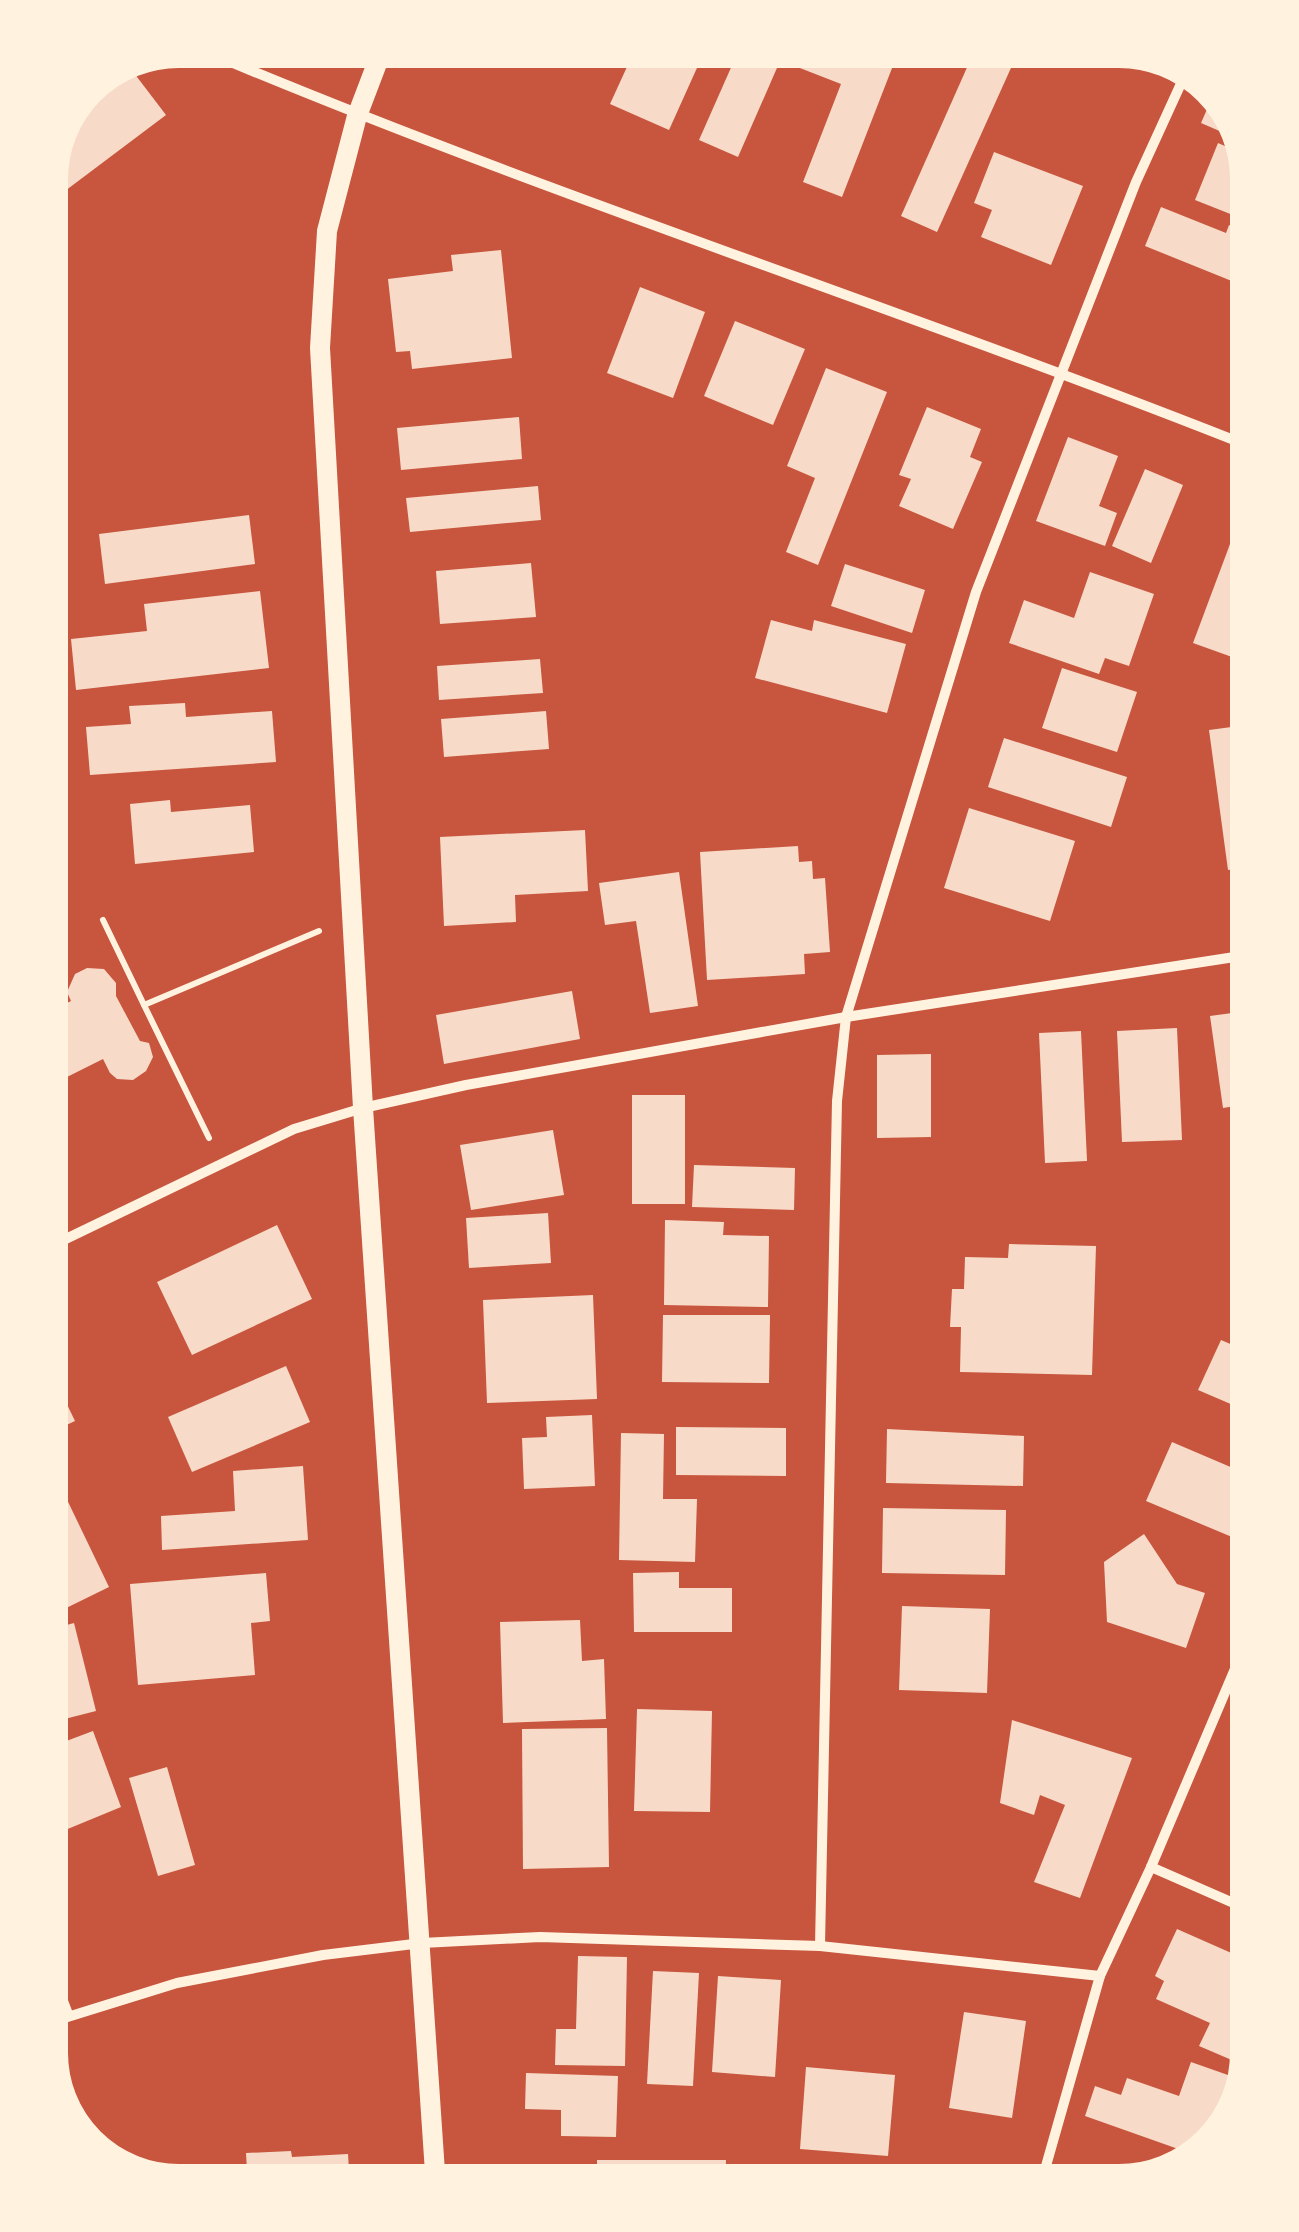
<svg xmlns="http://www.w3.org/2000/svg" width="1299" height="2232" font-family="'Roboto Condensed',sans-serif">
<rect width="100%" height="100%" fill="#c8553d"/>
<g fill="#f7dbc8">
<polygon points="530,45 588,45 579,66"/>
<polygon points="637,45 670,45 701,59 669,130 610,104"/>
<polygon points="741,45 787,45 738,157 699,140"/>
<polygon points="793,45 901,45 842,197 803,182 841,84 787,63"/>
<polygon points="977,45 985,45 1015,59 937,232 901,216"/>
<polygon points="134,73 166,115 45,206 45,172 68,122"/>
<polygon points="1215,91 1240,121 1245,142 1201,123"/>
<polygon points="1218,143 1248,156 1254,192 1243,219 1195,200"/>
<polygon points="994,152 1083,186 1051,265 981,237 992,210 974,203"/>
<polygon points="1161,207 1226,233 1229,225 1254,234 1254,290 1145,246"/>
<polygon points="501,250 512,358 412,369 410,351 396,352 388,279 453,271 451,255"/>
<polygon points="640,287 705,312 673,398 607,373"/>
<polygon points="735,321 805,349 773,425 704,396"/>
<polygon points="826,368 887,392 818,565 786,552 815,478 787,466"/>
<polygon points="927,407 981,429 970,457 982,462 953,529 899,506 911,479 899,475"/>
<polygon points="519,417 522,459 401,470 397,428"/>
<polygon points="1068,437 1118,456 1099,506 1117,513 1105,546 1036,521"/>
<polygon points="1145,469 1183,485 1151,563 1112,546"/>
<polygon points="538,486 541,520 410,532 406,498"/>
<polygon points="249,515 255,564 105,584 99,534"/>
<polygon points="1239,520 1254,526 1254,599 1232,657 1193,643"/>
<polygon points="531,563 536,617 440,624 436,571"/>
<polygon points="845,564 925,590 912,633 831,606"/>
<polygon points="1090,572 1154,594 1129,666 1105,658 1099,674 1009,643 1024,600 1074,618"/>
<polygon points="260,591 269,668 76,690 71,639 147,631 144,604"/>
<polygon points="771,620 812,631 814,620 906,644 887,713 755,678"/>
<polygon points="540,659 543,693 439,700 437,666"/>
<polygon points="1062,668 1137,692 1117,752 1042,728"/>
<polygon points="185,703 186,717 272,711 276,762 90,775 86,727 131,724 129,706"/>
<polygon points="546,711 549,749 444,757 441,719"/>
<polygon points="1254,724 1254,867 1228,870 1209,730"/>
<polygon points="1004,738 1127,777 1111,827 988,787"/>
<polygon points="170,800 171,812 250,805 254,852 135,864 130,804"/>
<polygon points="969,808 1075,841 1050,921 944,888"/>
<polygon points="585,830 588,891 515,895 516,922 444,926 440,837"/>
<polygon points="798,846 799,862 812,861 813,879 825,878 830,952 804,954 805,974 707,980 700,852"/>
<polygon points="679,872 698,1006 650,1013 636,921 605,925 599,883"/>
<polygon points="87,968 104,969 116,983 116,996 140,1041 149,1043 153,1057 146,1071 133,1080 117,1079 110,1073 103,1059 45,1088 45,1014 71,1001 67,992 75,974"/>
<polygon points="572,991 580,1039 444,1064 436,1015"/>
<polygon points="1254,1010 1254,1103 1223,1108 1210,1016"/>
<polygon points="1177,1028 1182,1140 1122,1142 1117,1031"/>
<polygon points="1081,1031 1087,1161 1045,1163 1039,1033"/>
<polygon points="931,1054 931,1137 877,1138 877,1055"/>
<rect x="632" y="1095" width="53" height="109"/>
<polygon points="553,1130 564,1195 471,1210 460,1145"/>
<polygon points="694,1165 795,1168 794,1210 692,1207"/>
<polygon points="1254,1176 1254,1237 1231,1227"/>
<polygon points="548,1213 551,1263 469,1268 466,1218"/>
<polygon points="665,1220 724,1222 723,1235 769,1236 768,1307 664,1305"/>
<polygon points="277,1225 312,1299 192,1355 157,1282"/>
<polygon points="1009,1244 1096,1246 1092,1375 960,1372 961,1327 950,1327 952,1289 964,1289 965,1257 1008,1258"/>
<polygon points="593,1295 597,1399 487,1403 483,1300"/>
<polygon points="663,1315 770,1315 769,1383 662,1382"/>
<polygon points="1221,1340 1254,1354 1254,1414 1198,1390"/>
<polygon points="45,1359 75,1421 45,1435"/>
<polygon points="286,1366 310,1422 192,1472 168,1417"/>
<polygon points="592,1415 595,1486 524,1489 522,1438 547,1437 546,1417"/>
<polygon points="676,1427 786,1428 786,1476 676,1475"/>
<polygon points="887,1429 1024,1436 1023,1486 886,1483"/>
<polygon points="621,1433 664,1434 663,1499 697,1499 695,1562 619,1560"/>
<polygon points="1172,1442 1254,1477 1254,1484 1232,1537 1146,1501"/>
<polygon points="45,1454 109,1587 54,1614 45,1597"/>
<polygon points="303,1466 308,1540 162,1550 161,1516 235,1511 233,1471"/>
<polygon points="883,1508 1006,1510 1005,1575 882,1573"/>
<polygon points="1144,1534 1177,1584 1205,1593 1186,1648 1107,1622 1104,1562"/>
<polygon points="679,1572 679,1588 732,1588 732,1632 634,1632 633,1573"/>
<polygon points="266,1573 270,1621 251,1623 255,1675 138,1685 130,1584"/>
<polygon points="902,1606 990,1609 987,1693 899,1690"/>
<polygon points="580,1620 582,1661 604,1659 606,1719 503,1723 500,1622"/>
<polygon points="74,1623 96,1711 45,1724 45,1631"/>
<polygon points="637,1709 712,1711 710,1812 634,1811"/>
<polygon points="1012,1720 1132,1758 1080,1898 1034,1882 1065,1805 1040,1795 1034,1815 1000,1803"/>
<polygon points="607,1728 609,1867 523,1869 522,1729"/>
<polygon points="93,1731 121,1807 58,1833 45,1800 45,1749"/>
<polygon points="167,1767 195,1865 158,1876 129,1778"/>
<polygon points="1177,1929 1254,1963 1254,2053 1248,2067 1199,2046 1210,2023 1156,1999 1164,1981 1155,1976"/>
<polygon points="578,1956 627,1957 625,2066 555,2065 556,2029 576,2029"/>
<polygon points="653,1971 699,1973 693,2086 647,2084"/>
<polygon points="718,1976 781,1980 775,2077 712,2072"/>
<polygon points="964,2012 1026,2021 1012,2118 949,2108"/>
<polygon points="1191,2062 1245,2081 1231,2127 1198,2156 1085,2116 1095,2086 1121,2095 1127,2078 1179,2096"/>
<polygon points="806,2067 895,2075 888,2156 800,2149"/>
<polygon points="526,2073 618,2076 616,2137 561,2136 561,2110 525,2109"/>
<polygon points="291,2151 292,2157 348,2154 350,2187 232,2187 231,2172 247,2171 246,2153"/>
<polygon points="597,2160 726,2160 725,2187 597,2187"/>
</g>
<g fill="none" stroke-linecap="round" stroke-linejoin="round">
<g stroke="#fff3e0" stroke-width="6">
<polyline points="103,920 144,1005"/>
<polyline points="209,1138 144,1005 319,931"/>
</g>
<g stroke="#fff3e0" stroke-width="10">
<path d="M 190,45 C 539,193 901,308 1254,448"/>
<polyline points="45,1249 294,1129 363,1108 466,1085 846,1017 1254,954"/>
<polyline points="1151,1867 1254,1912"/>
<polyline points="820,1946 837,1101 846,1017 976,592 1136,182 1189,66"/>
<polyline points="45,1954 68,2014"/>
<polyline points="45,2024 177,1983 323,1955 422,1943 540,1937 820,1946 1100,1976"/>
<polyline points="1040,2187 1100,1976 1151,1867 1254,1624"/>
</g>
<polyline stroke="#fff3e0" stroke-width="20" points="384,45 357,116 327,231 320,348 363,1108 436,2187"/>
</g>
<path d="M0 0H1299V2232H0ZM179 62H1119A117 117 0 0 1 1236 179V2053A117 117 0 0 1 1119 2170H179A117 117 0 0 1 62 2053V179A117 117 0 0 1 179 62Z" fill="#fff3e0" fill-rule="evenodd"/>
<path fill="none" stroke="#fff3e0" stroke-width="12" d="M179 62H1119A117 117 0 0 1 1236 179V2053A117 117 0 0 1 1119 2170H179A117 117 0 0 1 62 2053V179A117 117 0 0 1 179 62Z"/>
</svg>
